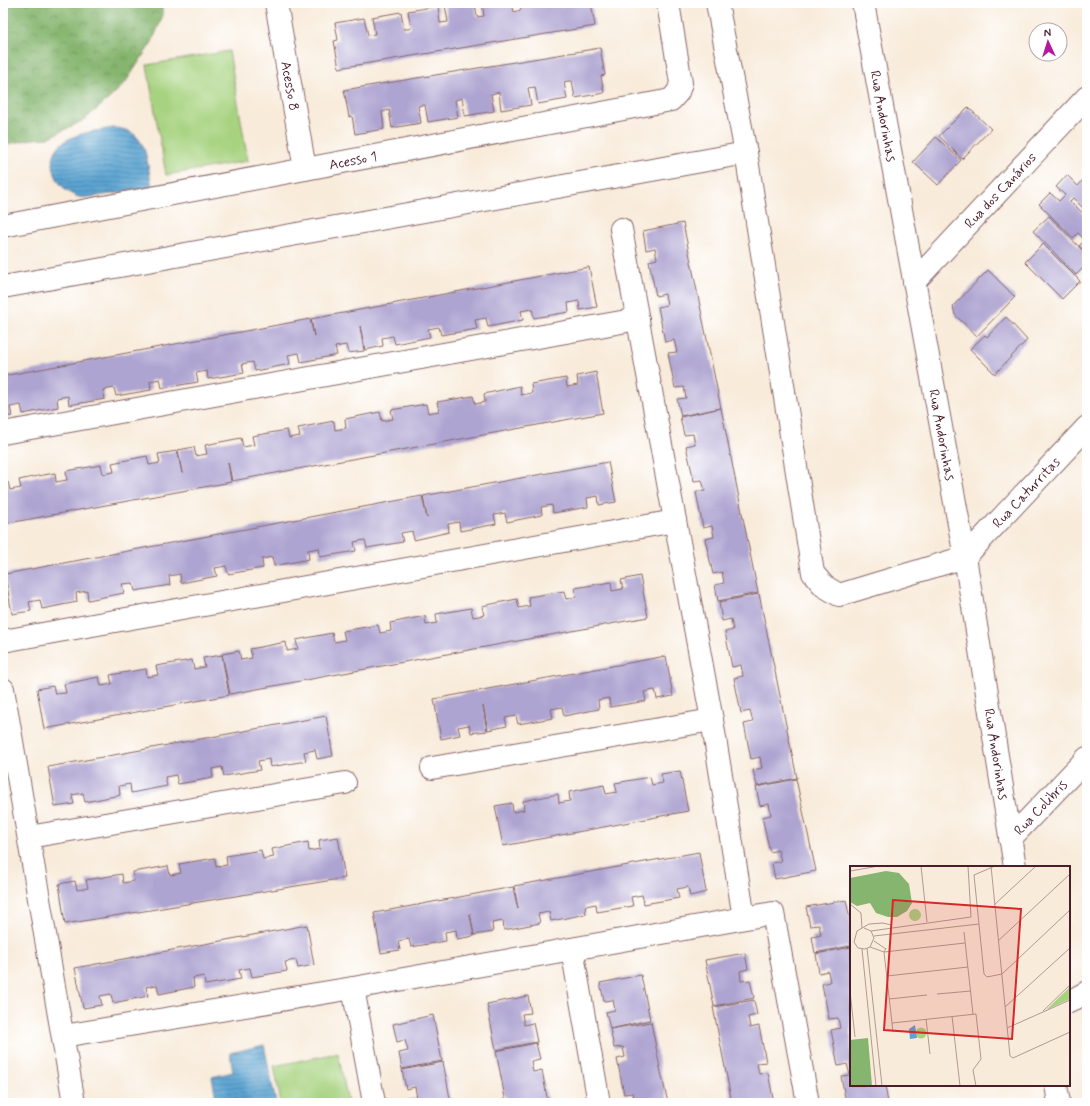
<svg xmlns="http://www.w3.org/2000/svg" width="1090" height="1106" font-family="Mynerve,sans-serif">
<defs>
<pattern id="forest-crowns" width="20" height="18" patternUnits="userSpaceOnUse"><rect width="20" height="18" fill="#85b56e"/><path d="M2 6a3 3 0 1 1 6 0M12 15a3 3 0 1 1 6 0" fill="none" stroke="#6f935b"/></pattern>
<pattern id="water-rules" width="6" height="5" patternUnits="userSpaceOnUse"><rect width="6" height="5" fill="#5ba4d2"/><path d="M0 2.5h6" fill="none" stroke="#4d85ab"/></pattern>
</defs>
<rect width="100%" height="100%" fill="#fff"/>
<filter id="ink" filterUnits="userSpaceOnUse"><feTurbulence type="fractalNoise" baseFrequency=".025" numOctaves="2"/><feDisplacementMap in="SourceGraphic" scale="8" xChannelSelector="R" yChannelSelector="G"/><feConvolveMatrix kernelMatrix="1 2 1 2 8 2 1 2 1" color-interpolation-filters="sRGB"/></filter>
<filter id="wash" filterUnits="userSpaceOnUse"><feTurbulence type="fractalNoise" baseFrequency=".012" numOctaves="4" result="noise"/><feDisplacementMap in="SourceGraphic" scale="16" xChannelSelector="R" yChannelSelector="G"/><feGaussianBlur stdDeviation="0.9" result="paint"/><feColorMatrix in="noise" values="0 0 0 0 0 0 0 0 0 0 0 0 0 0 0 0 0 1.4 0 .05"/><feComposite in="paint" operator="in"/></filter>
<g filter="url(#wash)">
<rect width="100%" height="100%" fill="#f8ebda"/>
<g fill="#a7d380" stroke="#787956">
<polygon points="229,51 248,161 166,175 147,65"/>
<polygon points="338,1053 348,1103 281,1103 274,1066"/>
</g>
<polygon fill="url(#forest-crowns)" stroke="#686a4c" points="3,3 162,3 162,18 152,42 125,83 112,96 84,120 48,138 32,139 3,145"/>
<g fill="url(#water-rules)" stroke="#52627e">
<path d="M 114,128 C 148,129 146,160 152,187 C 140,189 87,199 79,197 C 68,194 59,185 55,174 C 43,136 88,132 114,128 Z"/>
<polygon points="264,1045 276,1103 217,1103 212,1077 233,1072 230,1053"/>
</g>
<g id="blocks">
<g fill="#aea4d1">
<polygon points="456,3 475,3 477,17 484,16 482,3 512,3 514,12 521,10 520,3 550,3 550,5 557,3 591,3 595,26 339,68 334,41 338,40 335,23 364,18 368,35 375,34 372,17 401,12 404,29 408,29 411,28 408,11 438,6 440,23 448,22 445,5"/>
<polygon points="600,48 605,75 601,76 604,93 575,98 572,81 568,81 564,82 567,99 538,104 535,87 528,88 531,105 501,110 499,92 491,94 494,111 465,116 462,98 455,100 458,117 428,122 425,105 422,105 418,106 421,123 392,128 389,110 382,112 384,129 355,134 352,116 349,117 344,90"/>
<polygon points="968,107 991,129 962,159 939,136"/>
<polygon points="936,137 961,160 938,185 913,162"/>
<polygon points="1067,175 1078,186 1084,179 1087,182 1087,212 1073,198 1070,201 1087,217 1087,253 1079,246 1085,240 1078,233 1073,238 1039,204 1050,193 1059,201 1065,195 1056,187"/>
<polygon points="1049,216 1087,255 1087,264 1076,275 1033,231"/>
<polygon points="683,223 721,408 681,416 677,399 686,398 684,387 675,388 668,353 677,352 674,340 665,342 658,307 667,305 665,294 656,296 649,261 657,259 655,248 646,250 643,231"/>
<polygon points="1043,244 1080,281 1062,299 1025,262"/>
<polygon points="589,267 597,307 580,310 579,301 568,303 569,312 534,318 532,309 521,311 523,320 488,327 486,318 475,320 477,329 441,335 439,327 428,329 430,337 395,344 393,336 382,338 383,346 365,350 360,326 364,351 348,353 346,345 335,347 337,355 301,362 299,353 288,355 290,364 255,371 253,362 242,364 244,373 208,379 207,371 196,373 198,382 162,388 160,379 150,381 151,390 116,396 114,388 103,390 105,399 69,405 68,396 57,398 58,407 23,414 21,405 10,407 12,416 3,417 3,376 310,319 314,336 311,319"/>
<polygon points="988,270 1015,297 977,336 955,315 953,306"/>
<polygon points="1006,317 1027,340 995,374 970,349 985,335 987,337"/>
<polygon points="596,372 603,413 232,481 228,462 231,482 3,524 3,483 8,482 10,490 21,488 19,480 38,476 55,473 56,482 67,480 66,471 101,465 103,474 114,472 112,463 147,456 149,465 160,463 158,454 177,451 182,473 178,450 194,447 196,456 207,454 205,445 241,438 243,447 254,445 252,436 287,430 289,438 300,436 298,428 334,421 335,430 346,428 345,419 380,412 382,421 393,419 391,410 426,404 428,413 439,411 437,402 473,396 475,404 485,402 484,394 520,386 521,395 532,393 531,384 566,378 567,387 578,385 577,376"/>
<polygon points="721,408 758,593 718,601 715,585 724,583 722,572 713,574 705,539 714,537 712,526 703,528 696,492 705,491 702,480 694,481 686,446 695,444 693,434 684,435 680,417"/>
<polygon points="608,462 616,502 599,505 598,496 587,498 588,507 553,513 552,505 541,507 542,515 507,522 505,513 494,515 496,524 460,531 459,522 448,524 449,532 414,540 412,531 401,533 403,542 367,548 365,540 354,542 356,551 320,557 319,548 308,550 309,559 274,566 272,557 262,559 263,568 228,574 226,566 215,568 217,576 181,583 180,574 169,576 170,585 135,591 133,583 122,584 124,593 88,600 87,591 76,593 77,602 42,609 40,600 29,602 31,611 12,614 5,574 422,496 427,518 423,496"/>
<polygon points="640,576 648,617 230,694 222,654 239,651 241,660 252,658 250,649 286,642 287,651 298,649 296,640 332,633 334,642 345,640 343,631 378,625 380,633 391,631 390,623 425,616 426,625 437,623 436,614 471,608 473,617 484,615 482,606 517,599 519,608 530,606 528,597 564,591 566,599 576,597 575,588 611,582 612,591 623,589 621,580"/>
<polygon points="759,594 797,778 757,786 753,770 762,768 760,757 751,759 744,724 753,722 750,711 741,713 734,678 743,676 741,665 732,667 725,632 733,630 731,619 722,621 719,602"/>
<polygon points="222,655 229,695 44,729 37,689 53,686 55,694 66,693 64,684 99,677 101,686 112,684 110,675 146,669 147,677 158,675 156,666 192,660 194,669 205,667 203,658"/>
<polygon points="666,656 673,696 657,699 655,690 644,692 646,701 610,707 609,698 598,700 599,709 564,716 562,707 551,709 553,718 518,724 516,716 505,718 507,726 488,730 483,706 487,731 471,733 469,725 458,727 460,735 441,739 434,699"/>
<polygon points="326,716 333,756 317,759 315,750 304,752 306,761 270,767 269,759 258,761 260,770 224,776 222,767 212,769 213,778 178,784 176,775 165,777 167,786 131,793 130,784 119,786 120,795 85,802 83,793 72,795 74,804 55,807 48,767"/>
<polygon points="680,771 688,811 503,846 495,806 512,803 513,812 524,810 523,801 558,794 559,803 570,801 569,792 604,785 606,794 617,792 615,783 650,777 652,785 663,783 661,774"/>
<polygon points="796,779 816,871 775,879 772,863 781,861 778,850 770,852 762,817 771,815 769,804 760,806 756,787"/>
<polygon points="338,837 345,878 65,924 59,884 75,881 77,890 88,888 86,880 122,874 123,883 134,881 133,872 168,866 170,875 181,873 179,864 215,858 216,867 227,865 226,856 261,850 263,859 274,857 272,849 308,842 309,851 320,849 319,840"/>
<polygon points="699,852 706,892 690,896 688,887 677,889 679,898 644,904 642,895 631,897 633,906 597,912 596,904 585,906 586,914 551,921 549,912 538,914 540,923 504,930 503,921 492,923 493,932 474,935 470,914 474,936 457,939 456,930 445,932 446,941 411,947 409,939 398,941 400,950 381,953 374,913 513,887 518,909 514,886"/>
<polygon points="846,900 851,924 851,946 815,953 812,937 821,935 819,925 810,926 806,907"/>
<polygon points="307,925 314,965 298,968 296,960 285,962 287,971 252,977 250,968 239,970 241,979 205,985 204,976 193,978 194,987 159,994 157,985 146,987 148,996 113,1003 111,994 100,996 102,1005 83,1008 75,968"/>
<polygon points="851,947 851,1085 885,1085 888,1103 846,1103 841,1076 850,1075 847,1064 838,1066 831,1030 840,1028 838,1018 829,1019 822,984 830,982 828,971 819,973 816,954"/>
<polygon points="745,953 748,969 740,971 741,981 750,980 754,998 714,1006 705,960"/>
<polygon points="641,975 650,1020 610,1029 606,1012 615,1010 613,1000 604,1001 600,983"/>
<polygon points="528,996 531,1013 522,1014 524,1025 533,1023 537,1042 496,1050 487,1004"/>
<polygon points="754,1000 757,1015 748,1017 750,1028 759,1026 766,1062 757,1063 759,1074 768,1073 774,1103 732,1103 713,1007"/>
<polygon points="433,1015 442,1061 402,1069 399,1053 408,1051 405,1040 397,1042 393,1024"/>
<polygon points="651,1022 660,1068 668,1103 635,1103 633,1093 624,1094 617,1059 625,1057 623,1047 614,1048 610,1029"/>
<polygon points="536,1043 540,1059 531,1061 533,1072 542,1070 548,1103 506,1103 496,1051"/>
<polygon points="443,1062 451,1103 409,1103 408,1100 417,1098 415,1087 406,1089 402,1070"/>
</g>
</g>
</g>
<g filter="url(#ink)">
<use href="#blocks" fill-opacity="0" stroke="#876668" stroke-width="1"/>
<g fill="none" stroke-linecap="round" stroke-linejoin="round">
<g stroke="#876668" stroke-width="24">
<g id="minor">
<path id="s1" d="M 276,3 L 305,169"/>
<polyline points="717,3 746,153 813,573 824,586 839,595 965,557"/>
<path id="s2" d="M 863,3 L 965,557 L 1015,867"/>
<path id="s3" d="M 3,226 L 671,100 L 678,92 L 681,83 L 668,3"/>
<polyline points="621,229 712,720 744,918"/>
<path id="s4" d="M 914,282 L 1087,97"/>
<polyline points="3,287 746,153"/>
<polyline points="3,433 638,319"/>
<path id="s5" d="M 965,557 L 1087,427"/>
<polyline points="3,641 675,521"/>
<polyline points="3,689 74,1103"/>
<polyline points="432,768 712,720"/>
<polyline points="29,837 345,783"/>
<path id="s6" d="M 1010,839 L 1087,758"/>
<polyline points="572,949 599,1103"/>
<polyline points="353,988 374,1103"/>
<polyline points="1069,1002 1087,992"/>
<polyline points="63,1036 353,988 773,913 808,1103"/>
<polyline points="1056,1085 1059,1103"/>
</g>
</g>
<use href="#minor" stroke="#fff" stroke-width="22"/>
</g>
</g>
<g text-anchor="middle" stroke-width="4" stroke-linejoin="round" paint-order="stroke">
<g font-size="14" fill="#4a1f2b" stroke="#fff">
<text dy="5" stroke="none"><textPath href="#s1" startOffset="84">Acesso 8</textPath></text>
<text dy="5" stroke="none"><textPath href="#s2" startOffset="115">Rua Andorinhas</textPath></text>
<text dy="5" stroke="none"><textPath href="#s3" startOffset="356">Acesso 1</textPath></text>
<text dy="5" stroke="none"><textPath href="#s4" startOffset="126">Rua dos Canários</textPath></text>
<text dy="5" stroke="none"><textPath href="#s2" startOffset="439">Rua Andorinhas</textPath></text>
<text dy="5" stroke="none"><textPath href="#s5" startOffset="89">Rua Caturritas</textPath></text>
<text dy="5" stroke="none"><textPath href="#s2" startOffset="763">Rua Andorinhas</textPath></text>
<text dy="5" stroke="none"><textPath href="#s6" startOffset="44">Rua Colibris</textPath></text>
</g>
</g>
<g transform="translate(850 866)">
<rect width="220" height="220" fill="#f8ebda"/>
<path d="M59 49a6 6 0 1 1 12 0a6 6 0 1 1-12 0ZM65.5 167a5.5 5.5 0 1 1 11 0a5.5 5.5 0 1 1-11 0Z" fill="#a7d380"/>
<path d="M 36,5 L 49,7 L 59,18 L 62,37 L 57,45 L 47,51 L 38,51 L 26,47 L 20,37 L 7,40 L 0,36 L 0,12 ZM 18,172 L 22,220 L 0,220 L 0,174 Z" fill="#85b56e"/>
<path d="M 220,121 L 220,133 L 196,144 Z" fill="#a7d380"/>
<path d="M 65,159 L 67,172 L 60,173 L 59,163 Z" fill="#5ba4d2"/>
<path fill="none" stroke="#b29994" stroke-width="1" d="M 71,0 L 77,56M 141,0 L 160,190 L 163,192 L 220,166M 145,0 L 124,9 L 134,108 L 137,111 L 152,108M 0,5 L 29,0M 0,38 L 11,47 L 12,62M 144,39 L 186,0M 14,62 L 21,65 L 24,72 L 20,81 L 15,83 L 8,82 L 4,76 L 7,65 L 19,58 L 33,57 L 41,59M 21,65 L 121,51 L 118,0M 114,66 L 123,148M 24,70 L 129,58M 24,75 L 36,83M 148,75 L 220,8M 20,81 L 34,86 L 115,77M 17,82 L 32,220M 36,82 L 34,86 L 43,166M 12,83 L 26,220M 152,108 L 220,44M 37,110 L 118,101M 0,125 L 5,171M 87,128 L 121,125M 39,133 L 77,129M 155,141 L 220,82M 193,145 L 220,119M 102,150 L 110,220M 76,153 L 80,188M 42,157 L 126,148 L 131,193 L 123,204 L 126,220M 157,162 L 220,134"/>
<path fill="#d62828" fill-opacity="0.15" stroke="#d62828" stroke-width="2" d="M 43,34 L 171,43 L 162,173 L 34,164 Z"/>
<rect width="220" height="220" fill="none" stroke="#4a1f2b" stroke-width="2"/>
</g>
<rect width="1090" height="1106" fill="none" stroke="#fff" stroke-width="16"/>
<g transform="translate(1048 42) rotate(356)"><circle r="19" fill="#ffffff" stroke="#b7a5aa"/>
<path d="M0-3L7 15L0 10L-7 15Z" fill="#b5179e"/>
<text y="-6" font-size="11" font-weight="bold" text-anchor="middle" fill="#4a1f2b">N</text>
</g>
</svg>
